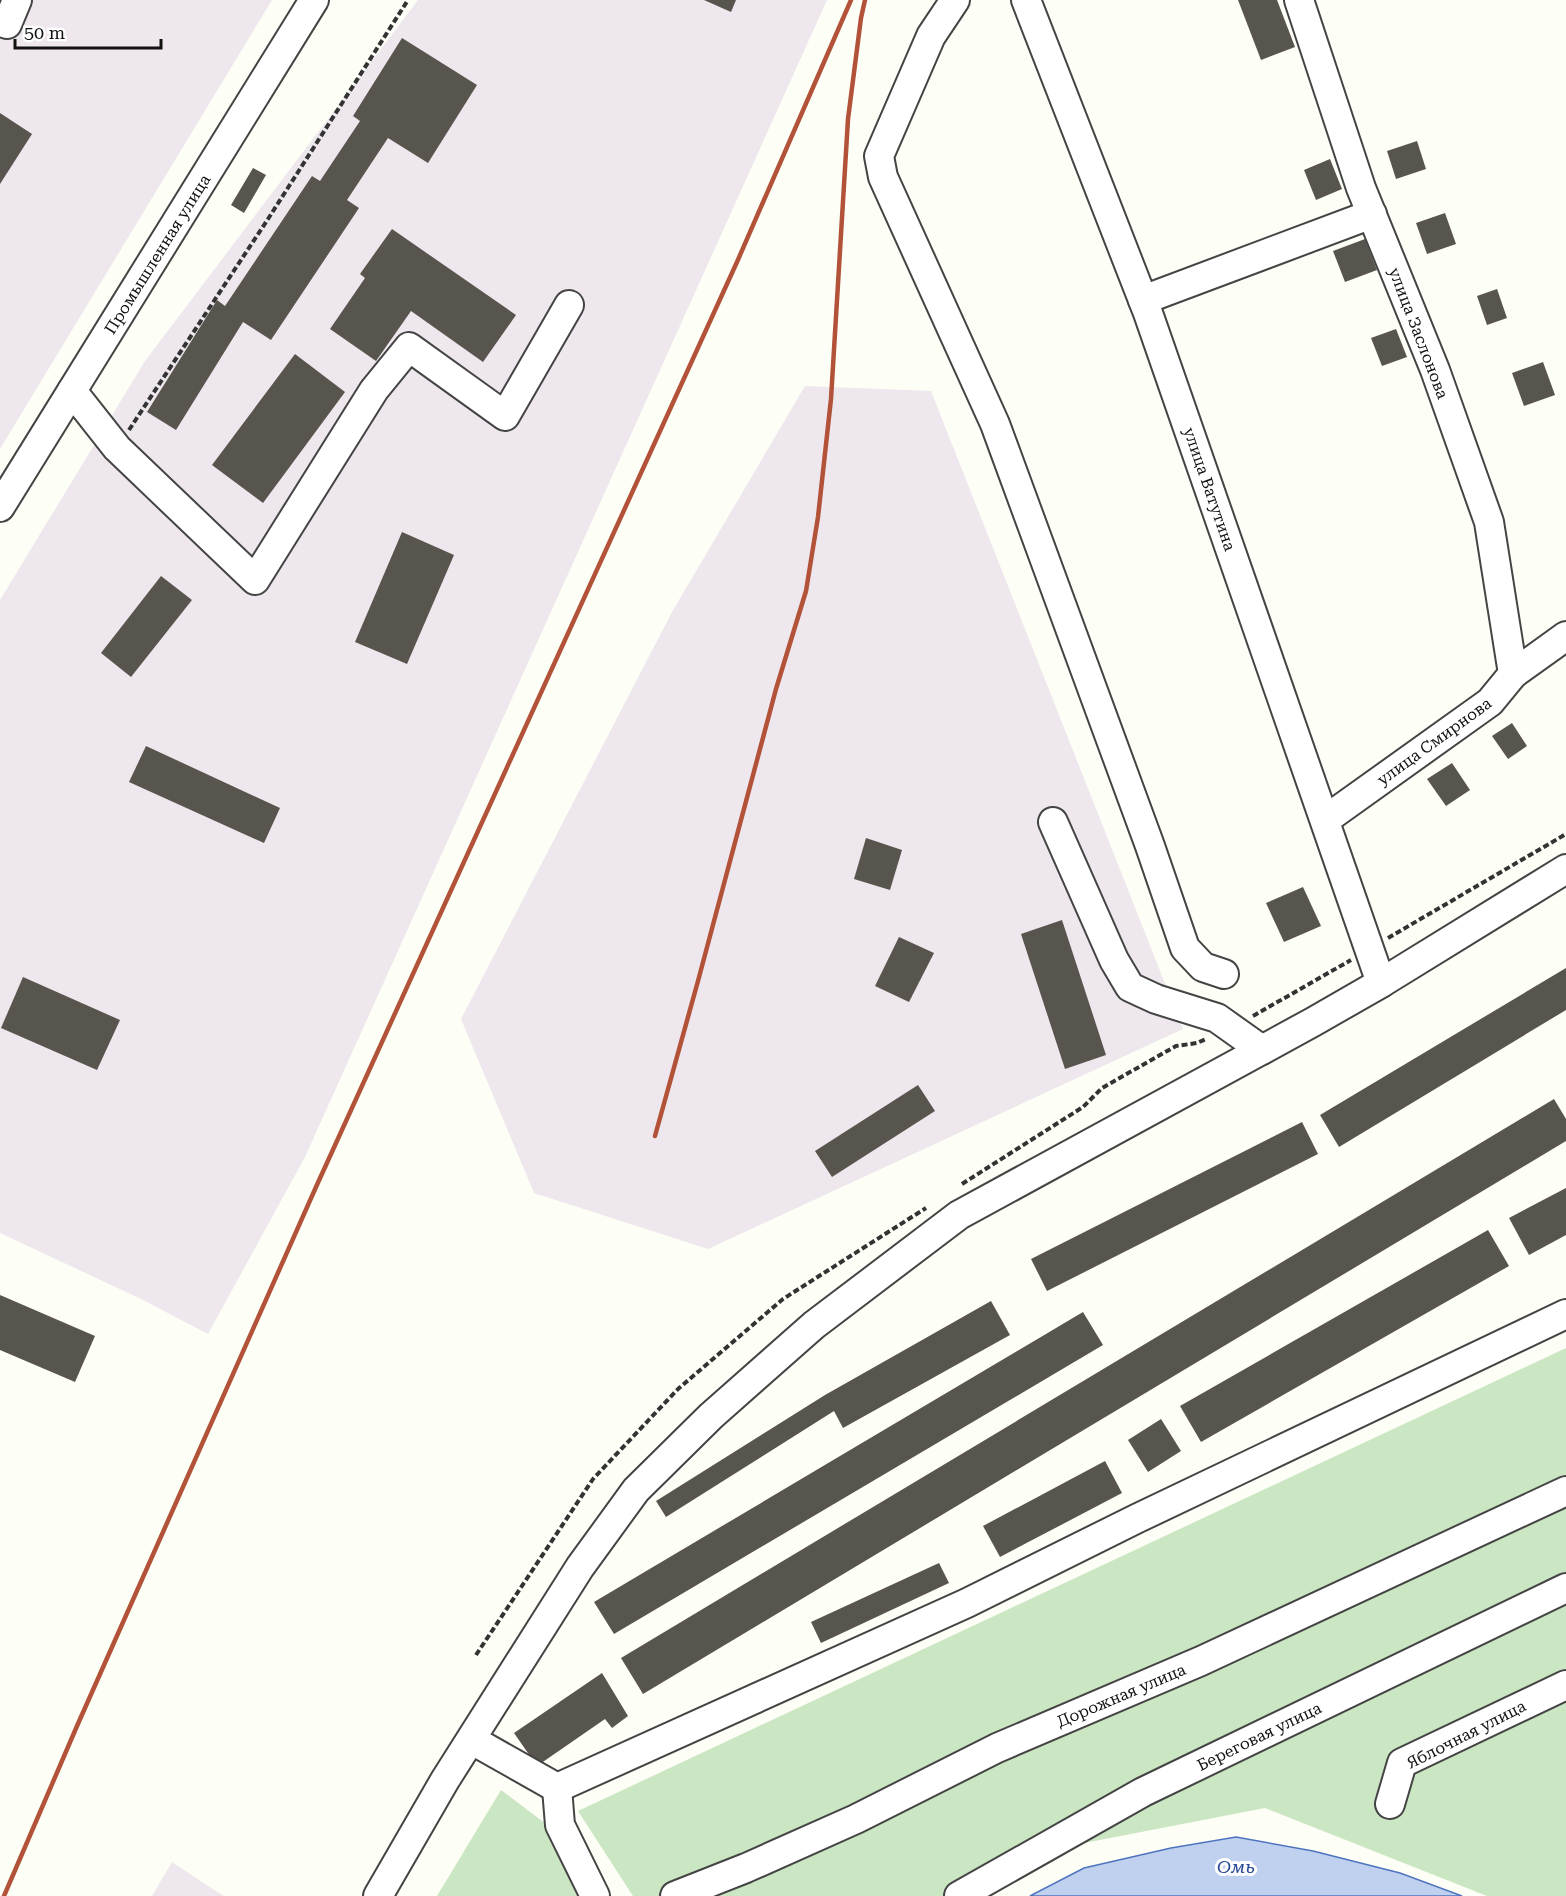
<svg xmlns="http://www.w3.org/2000/svg" width="1566" height="1896" font-family="'Roboto Serif',serif">
<rect width="100%" height="100%" fill="#fdfef6"/>
<g fill="#eee7ed">
<polygon points="0,0 272,0 0,449"/>
<polygon points="418,0 827,0 305,1157 208,1334 141,1299 0,1233 0,600 145,361"/>
<polygon points="805,386 931,391 1183,1029 708,1249 534,1193 461,1019 672,612"/>
<polygon points="172,1862 205,1884 224,1896 152,1896"/>
</g>
<g fill="#cbe6c2">
<polygon points="1566,1348 1566,1896 1487,1896 1265,1808 1074,1845 986,1896 633,1896 578,1811"/>
<polygon points="501,1790 578,1848 591,1896 437,1896"/>
</g>
<polygon fill="#c0d1f0" stroke="#4f74bf" stroke-width="1.5" points="1236,1837 1313,1851 1400,1873 1462,1896 1030,1896 1084,1868 1171,1848"/>
<g fill="#58554e">
<polygon points="704,0 736,0 731,12"/>
<polygon points="1238,0 1277,0 1295,47 1261,60"/>
<polygon points="402,38 477,85 428,163 388,138 347,200 359,208 271,340 243,322 176,430 147,412 217,300 225,306 312,176 320,181 360,121 353,116"/>
<polygon points="0,113 32,134 0,184"/>
<polygon points="1417,141 1426,169 1396,179 1387,151"/>
<polygon points="1330,159 1342,189 1316,200 1304,170"/>
<polygon points="253,168 266,175 244,213 231,205"/>
<polygon points="1445,213 1456,244 1427,254 1416,223"/>
<polygon points="392,229 516,315 483,362 411,311 376,361 330,329 365,278 360,274"/>
<polygon points="1365,239 1377,270 1345,282 1333,251"/>
<polygon points="1497,289 1507,318 1487,325 1477,296"/>
<polygon points="1396,329 1407,357 1382,366 1371,338"/>
<polygon points="295,354 345,392 263,503 212,465"/>
<polygon points="1543,362 1555,395 1524,406 1512,373"/>
<polygon points="402,532 454,555 407,664 355,642"/>
<polygon points="161,576 192,600 131,677 101,653"/>
<polygon points="1512,723 1527,746 1508,759 1492,736"/>
<polygon points="146,746 280,808 264,843 129,782"/>
<polygon points="1452,763 1470,790 1446,806 1427,779"/>
<polygon points="866,838 902,850 890,890 854,879"/>
<polygon points="1303,887 1321,926 1284,942 1266,903"/>
<polygon points="1062,920 1106,1055 1065,1069 1021,934"/>
<polygon points="899,937 934,953 909,1002 875,986"/>
<polygon points="1566,968 1566,1010 1339,1147 1320,1115"/>
<polygon points="23,977 120,1020 97,1070 1,1028"/>
<polygon points="918,1085 935,1111 832,1177 815,1151"/>
<polygon points="1554,1099 1566,1119 1566,1141 643,1694 621,1658"/>
<polygon points="1302,1122 1318,1154 1047,1291 1031,1259"/>
<polygon points="1566,1188 1566,1235 1529,1255 1509,1218"/>
<polygon points="1488,1230 1509,1266 1201,1442 1180,1406"/>
<polygon points="0,1295 95,1336 75,1382 0,1350"/>
<polygon points="991,1301 1010,1335 843,1428 834,1411 666,1517 656,1501 825,1395"/>
<polygon points="1083,1312 1103,1345 614,1634 594,1602"/>
<polygon points="1161,1419 1181,1451 1148,1472 1128,1440"/>
<polygon points="1105,1461 1122,1493 1000,1557 983,1526"/>
<polygon points="939,1563 949,1583 821,1643 811,1622"/>
<polygon points="602,1673 628,1716 612,1728 605,1719 537,1766 514,1733"/>
</g>
<g fill="none" stroke-linecap="round" stroke-linejoin="round">
<g stroke="#444" stroke-width="32">
<g id="minor">
<polyline points="955,0 931,36 879,156 883,177 995,424 1150,846 1185,948 1203,967 1224,974"/>
<polyline points="1026,0 1148,313 1381,983"/>
<polyline points="1299,0 1361,188 1435,370 1489,522 1513,674"/>
<polyline points="7,24 17,0"/>
<polyline points="1143,300 1372,214"/>
<polyline points="72,391 117,448 255,580 374,390 409,347 505,416 569,305"/>
<polyline points="0,507 314,0"/>
<polyline points="1325,820 1490,702 1513,674 1566,636"/>
<polyline points="1053,822 1114,960 1130,987 1156,999 1217,1018 1262,1050"/>
<polyline points="472,1740 557,1788 967,1603 1138,1518 1566,1314"/>
<polyline points="557,1788 560,1825 595,1896"/>
<polyline points="1390,1804 1402,1763 1566,1685"/>
<polyline points="378,1896 445,1780 580,1567 636,1490 711,1416 814,1325 959,1215 1313,1022 1381,983 1566,869"/>
<polyline points="675,1896 746,1868 856,1819 997,1748 1201,1661 1566,1491"/>
<polyline points="959,1896 1143,1792 1566,1588"/>
</g>
</g>
<g stroke="#333" stroke-width="4" stroke-dasharray="6 3" stroke-linecap="butt">
<polyline points="129,430 268,219 408,0"/>
<polyline points="1388,938 1566,834"/>
<polyline points="1253,1016 1351,960"/>
<polyline points="962,1184 1083,1107 1102,1088 1176,1046 1197,1043 1206,1039"/>
<polyline points="476,1655 593,1479 678,1389 783,1299 926,1208"/>
</g>
<use href="#minor" stroke="#fff" stroke-width="28"/>
<g stroke="#b25238" stroke-width="4.5">
<polyline points="655,1136 698,981 776,689 806,591 818,517 831,399 848,119 861,18 865,0"/>
<polyline points="4,1896 77,1726 316,1187 737,262 851,0"/>
</g>
</g>
<g text-anchor="middle" stroke-width="6" stroke-linejoin="round" paint-order="stroke">
<g font-size="16" fill="#111" stroke="#fff">
<text transform="translate(157 254) rotate(-58)" y="6">Промышленная улица</text>
<text transform="translate(1419 333) rotate(69)" y="6">улица Заслонова</text>
<text transform="translate(1210 489) rotate(71)" y="6">улица Ватутина</text>
<text transform="translate(1434 741) rotate(-36)" y="6">улица Смирнова</text>
<text transform="translate(1121 1695) rotate(-23)" y="6">Дорожная улица</text>
<text transform="translate(1466 1734) rotate(-27)" y="6">Яблочная улица</text>
<text transform="translate(1259 1736) rotate(-26)" y="6">Береговая улица</text>
</g>
<g font-size="18" font-style="italic" fill="#274895" stroke="#fff">
<text x="1236" y="1873">Омь</text>
</g>
</g>
<path d="M15 39v9h146v-9" fill="none" stroke="#111111" stroke-width="3"/>
<text x="24" y="39" font-size="18" fill="#111111" stroke="#ffffff" stroke-width="4.5" paint-order="stroke">50 m</text>
</svg>
